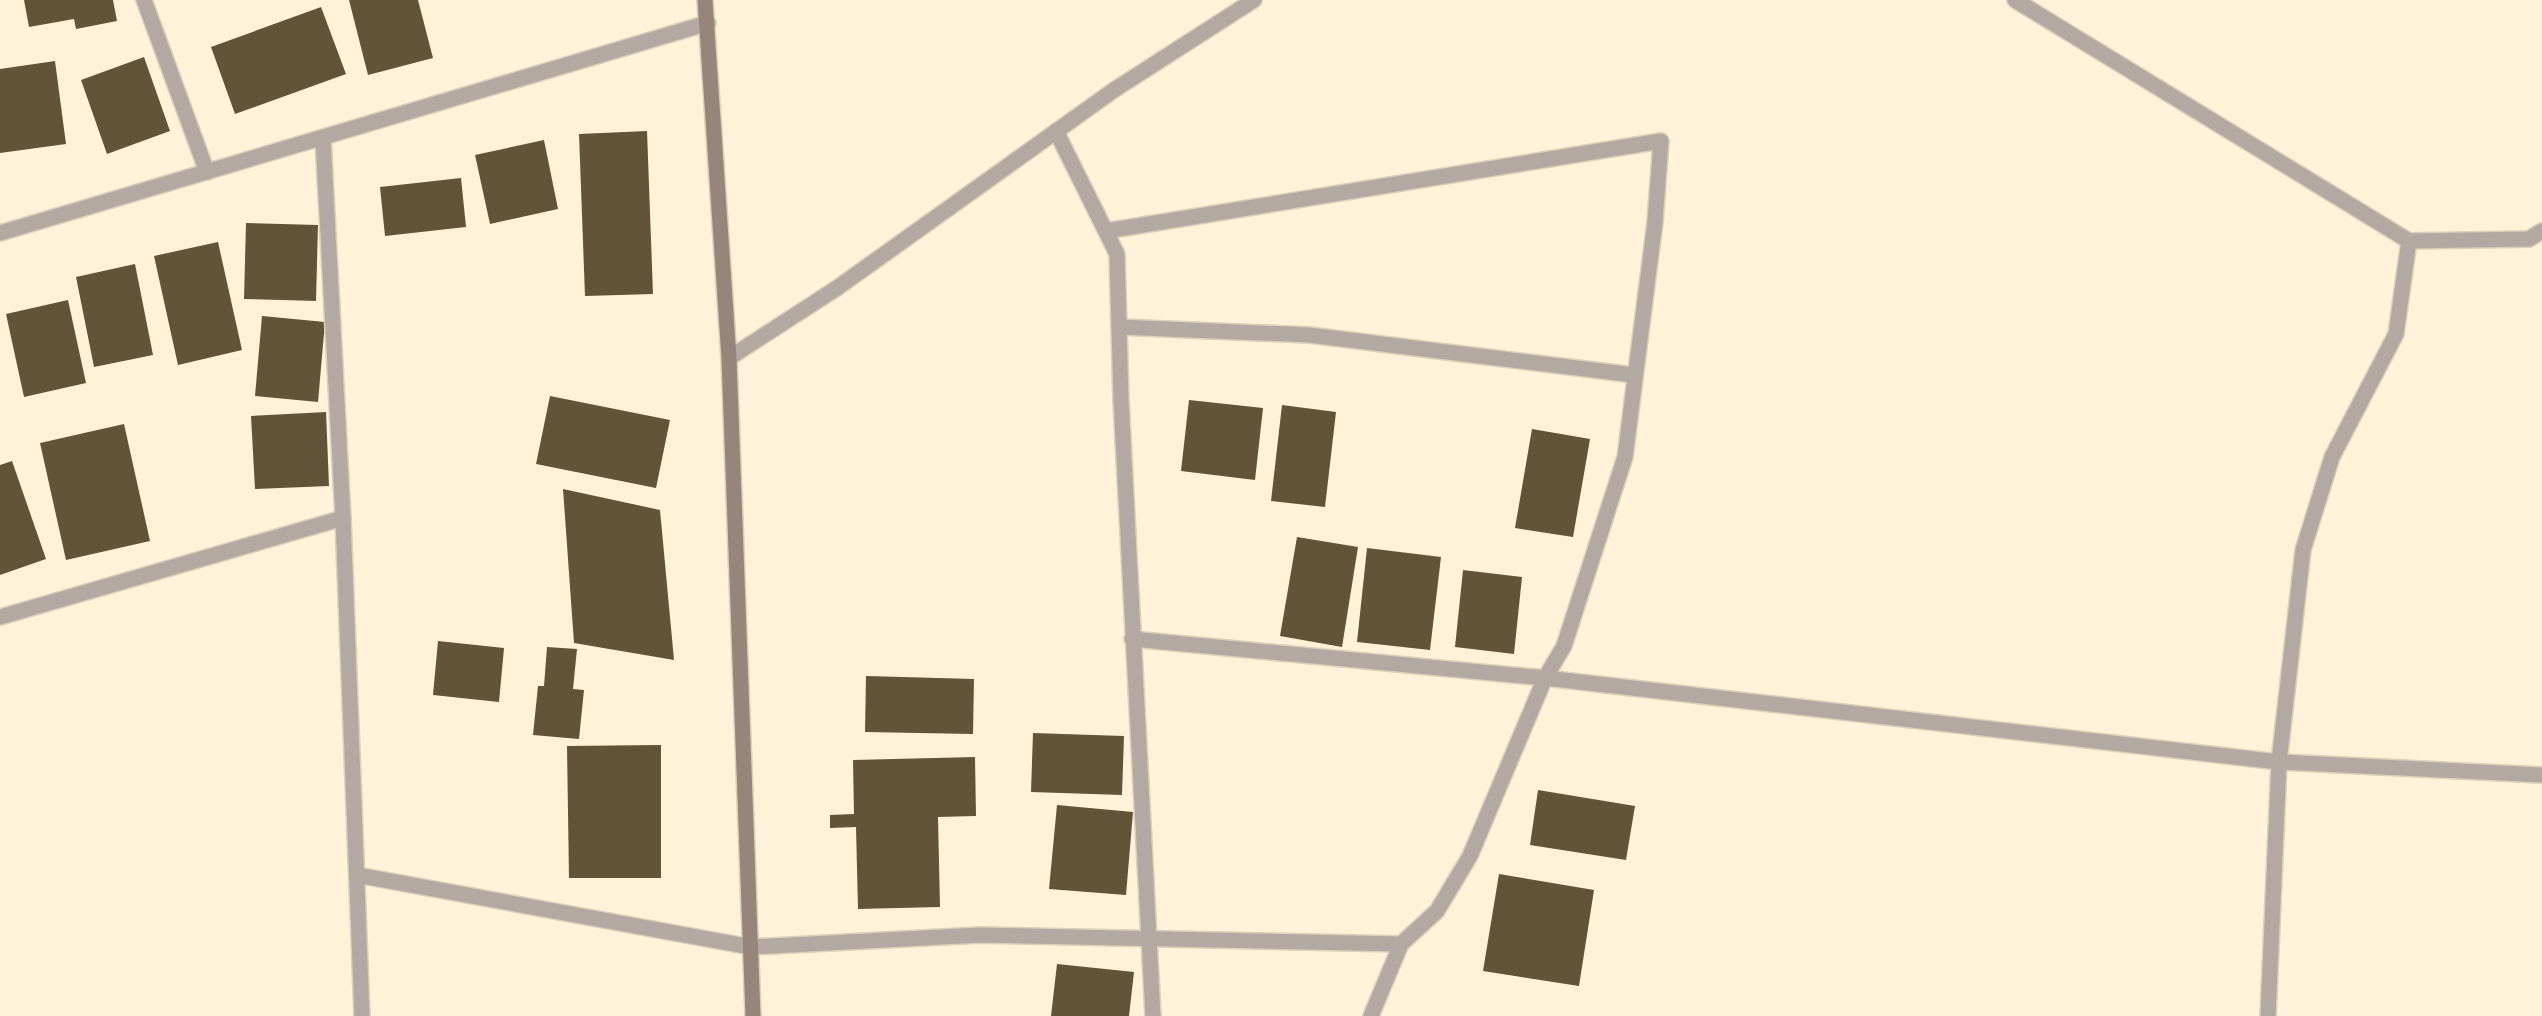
<svg xmlns="http://www.w3.org/2000/svg" width="2542" height="1016" font-family="Montserrat,sans-serif">
<rect width="100%" height="100%" fill="#fef2d8"/>
<g fill="#615438">
<polygon points="24,0 113,0 117,21 76,29 74,19 29,27"/>
<polygon points="349,0 418,0 433,58 368,75"/>
<polygon points="321,7 346,74 235,114 211,47"/>
<polygon points="144,57 170,131 107,154 81,80"/>
<polygon points="55,61 66,144 0,153 0,69"/>
<polygon points="647,131 653,294 585,296 579,134"/>
<polygon points="544,140 558,209 490,224 475,155"/>
<polygon points="461,178 466,227 385,236 380,187"/>
<polygon points="246,223 318,225 316,301 244,299"/>
<polygon points="218,242 242,350 178,365 154,256"/>
<polygon points="135,264 153,355 94,367 76,277"/>
<polygon points="68,300 86,383 24,397 6,314"/>
<polygon points="262,316 325,322 318,402 255,396"/>
<polygon points="550,396 670,420 656,488 536,464"/>
<polygon points="1189,400 1263,408 1255,480 1181,471"/>
<polygon points="1282,405 1336,412 1325,507 1271,501"/>
<polygon points="326,412 329,486 255,489 251,416"/>
<polygon points="124,424 150,541 66,560 40,443"/>
<polygon points="1532,429 1590,439 1573,537 1515,528"/>
<polygon points="12,461 46,559 0,575 0,465"/>
<polygon points="563,489 660,510 674,660 574,643"/>
<polygon points="1297,537 1358,547 1342,647 1280,636"/>
<polygon points="1367,548 1441,557 1430,650 1357,642"/>
<polygon points="1463,570 1522,577 1514,654 1455,647"/>
<polygon points="438,641 504,648 499,702 433,695"/>
<polygon points="547,647 577,649 573,689 584,690 579,739 533,735 538,686 544,686"/>
<polygon points="866,676 974,679 973,734 865,732"/>
<polygon points="1033,733 1124,736 1122,795 1031,792"/>
<polygon points="661,745 661,878 569,878 567,746"/>
<polygon points="975,757 976,816 938,817 940,907 858,909 856,827 830,828 830,815 854,814 853,760"/>
<polygon points="1538,790 1635,806 1626,860 1530,845"/>
<polygon points="1057,805 1133,812 1126,895 1049,889"/>
<polygon points="1499,874 1594,890 1579,986 1483,971"/>
<polygon points="1057,964 1134,972 1129,1016 1051,1016"/>
</g>
<g fill="none" stroke-linecap="round" stroke-linejoin="round">
<g stroke="#dbd0b8" stroke-width="18">
<g id="street">
<polyline points="144,0 207,172"/>
<polyline points="2015,0 2409,241 2529,239 2542,231"/>
<polyline points="1056,131 1117,254 1121,400 1153,1016"/>
<polyline points="323,138 343,518 362,1016"/>
<polyline points="1106,231 1661,141 1655,222 1625,457 1564,646 1545,678 1470,856 1437,911 1401,944 1371,1016"/>
<polyline points="0,233 708,23"/>
<polyline points="1119,327 1309,335 1634,375"/>
<polyline points="729,358 837,288 1114,90 1254,0"/>
<polyline points="0,617 343,518"/>
<polyline points="1132,639 1545,678 2279,762 2542,775"/>
<polyline points="357,875 751,947 980,935 1401,944"/>
<polyline points="2268,1016 2279,762 2303,550 2332,457 2396,334 2409,241"/>
</g>
</g>
<g stroke="#dbd0b8" stroke-width="18">
<polyline id="secondary" points="705,0 729,358 753,1016"/>
</g>
<use href="#street" stroke="#b4a9a2" stroke-width="15"/>
<use href="#secondary" stroke="#96857b" stroke-width="15"/>
</g>
</svg>
